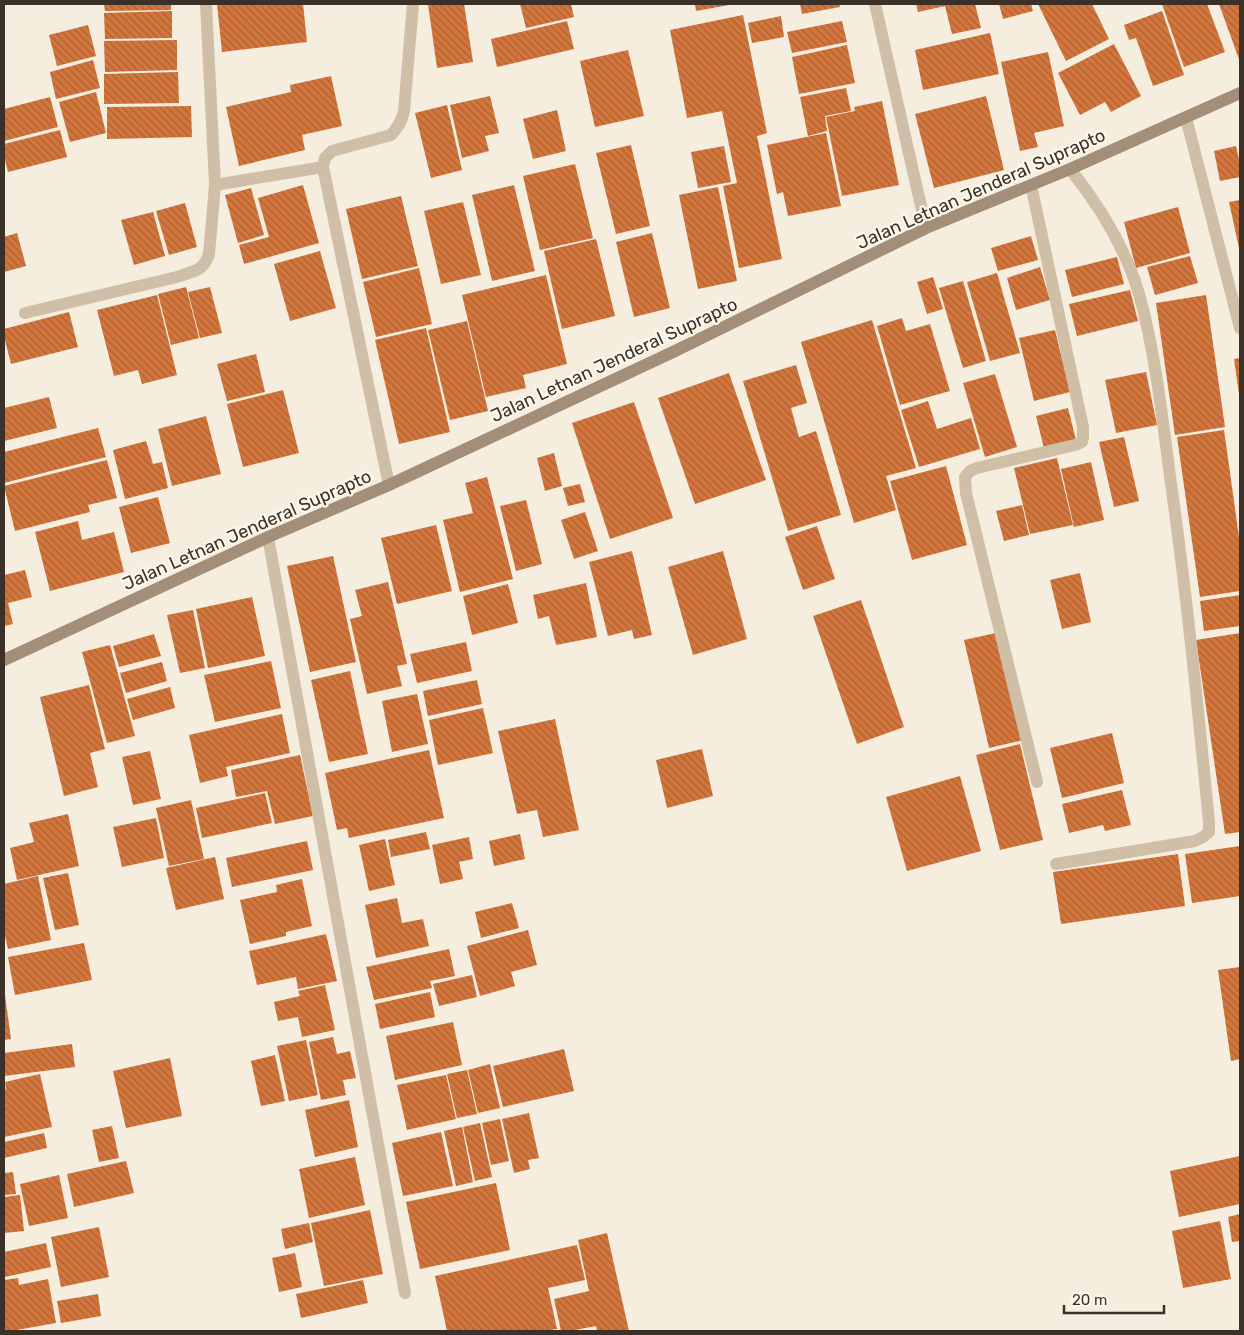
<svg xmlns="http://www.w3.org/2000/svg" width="1244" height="1335" font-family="Rubik,sans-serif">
<defs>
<pattern id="building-back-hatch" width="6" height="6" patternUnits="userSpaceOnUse" patternTransform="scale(1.25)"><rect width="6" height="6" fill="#d3763d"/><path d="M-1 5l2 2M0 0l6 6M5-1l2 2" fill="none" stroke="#ac6133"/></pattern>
</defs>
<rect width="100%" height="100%" fill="#f5edde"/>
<g fill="url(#building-back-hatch)">
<polygon points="104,4 171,4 171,10 105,11"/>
<polygon points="217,4 303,4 307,42 222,52"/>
<polygon points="428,4 464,4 473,62 437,68"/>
<polygon points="520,4 571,4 574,17 526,28"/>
<polygon points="695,4 729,4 729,5 696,11"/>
<polygon points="800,4 839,4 840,7 802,14"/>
<polygon points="916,4 975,4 981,28 952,34 945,6 918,12"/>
<polygon points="999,4 1031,4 1033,11 1003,19"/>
<polygon points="1038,4 1092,4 1109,39 1066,61"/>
<polygon points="1162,4 1207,4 1225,52 1184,67"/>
<polygon points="1219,4 1240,4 1240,62"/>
<polygon points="172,11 172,38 105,39 104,13"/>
<polygon points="1162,11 1184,75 1153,86 1136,38 1129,40 1124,25"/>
<polygon points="743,15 767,133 757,136 782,259 739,268 723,186 737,183 722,111 687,118 670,30"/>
<polygon points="781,16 784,37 752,43 748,23"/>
<polygon points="567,21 574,49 497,67 491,39"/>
<polygon points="842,21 847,42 792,53 787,32"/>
<polygon points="88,25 96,56 57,66 49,35"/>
<polygon points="990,33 999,74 923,90 915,50"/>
<polygon points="177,40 177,70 105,72 104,41"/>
<polygon points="1114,44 1141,96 1111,112 1105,102 1080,115 1058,73"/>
<polygon points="847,45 855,83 799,94 792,57"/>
<polygon points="628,50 644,116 595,127 580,61"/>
<polygon points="1048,52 1064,126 1034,133 1038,147 1020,151 1001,62"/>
<polygon points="93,60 100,88 56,99 50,72"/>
<polygon points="178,72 179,103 104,104 104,74"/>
<polygon points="331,76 342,126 302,135 305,150 239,166 226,107 291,92 290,85"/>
<polygon points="846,88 851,111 825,116 827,131 808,136 800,97"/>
<polygon points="96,92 106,133 70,142 59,102"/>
<polygon points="490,96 499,133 485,136 489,151 462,158 450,105"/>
<polygon points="986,96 1004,170 934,188 915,114"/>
<polygon points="50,97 58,127 4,141 4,109"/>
<polygon points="882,101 899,185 842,196 826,117 855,111 854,107"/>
<polygon points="447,105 462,170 431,178 415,113"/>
<polygon points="191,106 192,137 107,139 107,107"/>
<polygon points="557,110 566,151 533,159 523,119"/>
<polygon points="60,130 67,157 8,172 4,156 4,144"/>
<polygon points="826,133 841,206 788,216 783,192 777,194 767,145"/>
<polygon points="631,145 650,226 616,234 596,153"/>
<polygon points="724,146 731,182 698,188 691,152"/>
<polygon points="1236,146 1240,164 1240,177 1220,181 1214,151"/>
<polygon points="575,164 593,238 540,250 523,176"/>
<polygon points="303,185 319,243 244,264 239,245 269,237 258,198"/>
<polygon points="514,185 535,271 492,281 472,195"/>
<polygon points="718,187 737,281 698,289 679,195"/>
<polygon points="251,188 264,235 238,243 225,195"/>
<polygon points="401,196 418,266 362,279 346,209"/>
<polygon points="1240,200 1240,248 1239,248 1229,202"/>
<polygon points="463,202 481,275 441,284 424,211"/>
<polygon points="185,203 197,247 169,255 156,211"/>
<polygon points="1178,207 1190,253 1136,268 1124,222"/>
<polygon points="153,212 165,256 134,265 121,220"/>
<polygon points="17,233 26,266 4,272 4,237"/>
<polygon points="652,233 670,308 634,317 616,242"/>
<polygon points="1031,236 1038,260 998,271 991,248"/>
<polygon points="596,239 615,316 562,329 544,251"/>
<polygon points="320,251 336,308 290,321 274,264"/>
<polygon points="1190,256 1198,283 1155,295 1147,267"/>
<polygon points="1117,257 1124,284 1072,297 1065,270"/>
<polygon points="1040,267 1050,300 1016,310 1007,278"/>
<polygon points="419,268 432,324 376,337 363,282"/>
<polygon points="997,273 1020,353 990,361 967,282"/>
<polygon points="546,275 567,364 523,375 526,388 486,397 462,295"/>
<polygon points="933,277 943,309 927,314 917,282"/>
<polygon points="963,281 986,361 963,368 939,288"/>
<polygon points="186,287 199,338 171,345 158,294"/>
<polygon points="210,287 222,333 200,338 188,292"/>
<polygon points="1130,290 1138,321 1077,336 1069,304"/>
<polygon points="157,295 177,375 142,384 138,370 114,376 97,310"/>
<polygon points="1206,295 1225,427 1175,435 1156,303"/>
<polygon points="69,312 78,347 11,364 4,336 4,329"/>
<polygon points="902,318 906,331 930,324 950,391 900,405 877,326"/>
<polygon points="872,320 916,468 886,476 896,510 854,523 801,342"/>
<polygon points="467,321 488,411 450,420 428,330"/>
<polygon points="426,328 450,432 399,444 375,340"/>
<polygon points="1055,330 1070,392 1034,401 1019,338"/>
<polygon points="256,354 265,392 227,401 217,364"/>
<polygon points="1240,358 1240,394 1239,394 1234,359"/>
<polygon points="796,365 807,403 791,408 799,437 816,431 841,515 788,531 743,381"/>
<polygon points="1146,372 1157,425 1116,433 1105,380"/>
<polygon points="729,373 766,480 695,504 658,398"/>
<polygon points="995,374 1017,447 985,457 963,383"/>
<polygon points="283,390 299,453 243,467 227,404"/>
<polygon points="49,397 57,428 4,441 4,408"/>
<polygon points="928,401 937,429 971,418 980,449 919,467 901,410"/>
<polygon points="634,402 673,518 610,539 572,423"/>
<polygon points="1068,408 1076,440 1044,448 1036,416"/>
<polygon points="206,416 221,474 172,486 158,429"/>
<polygon points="98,428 106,457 4,483 4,452"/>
<polygon points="1224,430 1240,544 1240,591 1200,597 1177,437"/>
<polygon points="1124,437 1139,501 1114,507 1099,442"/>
<polygon points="146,441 153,464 162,462 168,488 125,499 113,450"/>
<polygon points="554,453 562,486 545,491 537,458"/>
<polygon points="1057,458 1073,525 1030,534 1014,468"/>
<polygon points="107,460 117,498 88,505 90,512 15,531 4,486"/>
<polygon points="1091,462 1104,520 1074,527 1061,469"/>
<polygon points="946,466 967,545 912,560 890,481"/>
<polygon points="487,477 513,579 460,592 443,520 473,513 465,483"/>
<polygon points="580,484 585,502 568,506 563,488"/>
<polygon points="158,497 170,543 131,553 119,507"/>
<polygon points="526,500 542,564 516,571 500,506"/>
<polygon points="1022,505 1029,535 1004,541 996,511"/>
<polygon points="585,512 598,551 574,559 561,520"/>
<polygon points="78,521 82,540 114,532 124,572 50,591 35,532"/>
<polygon points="436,525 452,591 397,604 381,538"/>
<polygon points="817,526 835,579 803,590 785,537"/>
<polygon points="632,551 652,635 634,639 632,630 608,636 589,562"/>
<polygon points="723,551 747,639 693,655 668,567"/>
<polygon points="333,556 356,662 310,672 287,566"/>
<polygon points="25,570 32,597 8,603 13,624 4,626 4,575"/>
<polygon points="1080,573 1091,622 1062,629 1050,580"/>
<polygon points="388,582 407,664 397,666 402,686 367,694 350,619 362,616 355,590"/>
<polygon points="586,583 597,637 556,645 549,616 538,619 533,595"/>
<polygon points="508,584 518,623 472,635 463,596"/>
<polygon points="1240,595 1240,626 1204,631 1200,601"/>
<polygon points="252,597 265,656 208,668 196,609"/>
<polygon points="861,600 904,727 857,744 813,616"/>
<polygon points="193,610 205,668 180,673 167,615"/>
<polygon points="1000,632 1024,740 989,748 964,640"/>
<polygon points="1240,633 1240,832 1225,834 1196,640"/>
<polygon points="154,634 161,656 119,667 113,646"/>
<polygon points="466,642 472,671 417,683 410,654"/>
<polygon points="110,645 135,736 107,743 82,652"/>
<polygon points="271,661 281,708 215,722 204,675"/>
<polygon points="162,662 167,681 126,693 120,673"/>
<polygon points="350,671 368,754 329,762 311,680"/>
<polygon points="477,680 482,704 428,716 423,691"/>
<polygon points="89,685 105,749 90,753 98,787 64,796 40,697"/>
<polygon points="170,687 175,708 133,720 127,699"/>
<polygon points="417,694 428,744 392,752 382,701"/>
<polygon points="483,708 493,753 438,765 429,720"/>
<polygon points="282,714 290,753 226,767 228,776 200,783 189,735"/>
<polygon points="555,719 579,830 543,837 537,810 517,814 498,731"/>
<polygon points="1112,733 1124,783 1062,798 1050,748"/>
<polygon points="1020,744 1043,840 1000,850 976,755"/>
<polygon points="702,749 713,796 667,808 656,760"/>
<polygon points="429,750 444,818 349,838 347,828 337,830 325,773"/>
<polygon points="150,751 161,799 133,805 122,757"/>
<polygon points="300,755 313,816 275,824 267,791 236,797 231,770"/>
<polygon points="960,776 981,851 907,871 886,797"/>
<polygon points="1122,790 1131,825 1105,831 1103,825 1069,833 1062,804"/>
<polygon points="265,793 272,823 202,838 196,808"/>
<polygon points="191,800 204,859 169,866 156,808"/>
<polygon points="68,814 79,866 17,880 10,848 34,842 29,823"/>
<polygon points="156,818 164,858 122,867 113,827"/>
<polygon points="426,832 430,849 391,857 388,840"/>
<polygon points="520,834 525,859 494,866 489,841"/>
<polygon points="469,837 473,859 459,862 463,879 440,884 432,845"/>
<polygon points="385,839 395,885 369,891 359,845"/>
<polygon points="307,841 313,870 232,887 226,858"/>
<polygon points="1240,846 1240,896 1192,903 1185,854"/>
<polygon points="1178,854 1185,906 1061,924 1053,872"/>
<polygon points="215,857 224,899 176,910 166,868"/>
<polygon points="68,873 79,925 55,930 43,878"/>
<polygon points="38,876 51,940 8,949 4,931 4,884"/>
<polygon points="302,879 312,926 286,932 286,936 250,944 240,900 277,892 276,885"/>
<polygon points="397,898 402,923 423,919 429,946 376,958 365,905"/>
<polygon points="512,903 519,928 481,938 475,912"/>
<polygon points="528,930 537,965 511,972 515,986 480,996 467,946"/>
<polygon points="326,934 337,981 298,989 296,977 257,985 249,951"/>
<polygon points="84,943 92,980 15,995 8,957"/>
<polygon points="449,949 455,976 430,981 432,988 374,1000 366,967"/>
<polygon points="1240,967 1240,1059 1231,1061 1218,970"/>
<polygon points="472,975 477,997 439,1006 433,984"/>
<polygon points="325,985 335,1030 302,1037 298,1017 278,1021 274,1002 300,996 298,991"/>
<polygon points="430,992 435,1017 380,1029 375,1004"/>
<polygon points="4,995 5,995 11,1039 4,1040"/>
<polygon points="453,1022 462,1065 395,1080 386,1036"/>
<polygon points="333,1037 337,1054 350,1051 356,1078 343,1080 346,1095 321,1100 309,1042"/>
<polygon points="306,1040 318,1095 289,1101 277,1046"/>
<polygon points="72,1044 75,1067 4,1076 4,1053"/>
<polygon points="564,1049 574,1091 503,1107 493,1066"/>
<polygon points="275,1055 285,1101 261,1106 251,1061"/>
<polygon points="170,1058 182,1116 126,1128 113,1071"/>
<polygon points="490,1064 500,1108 478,1113 468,1070"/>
<polygon points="467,1070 477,1114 457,1118 447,1074"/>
<polygon points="40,1074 52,1127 4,1137 4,1090 6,1089 5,1082"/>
<polygon points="446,1075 456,1119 407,1130 397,1085"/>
<polygon points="349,1100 358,1147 315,1157 305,1110"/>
<polygon points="529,1113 539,1158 528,1160 530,1169 514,1173 502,1119"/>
<polygon points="500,1119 509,1161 491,1165 482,1123"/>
<polygon points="480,1123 492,1177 475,1181 463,1127"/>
<polygon points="112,1126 119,1158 99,1162 92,1130"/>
<polygon points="462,1127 473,1182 456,1186 444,1131"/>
<polygon points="441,1132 453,1186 403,1196 392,1143"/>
<polygon points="44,1133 47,1148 4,1158 4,1142"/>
<polygon points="1240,1156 1240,1204 1179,1217 1170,1171"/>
<polygon points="355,1157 365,1205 309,1218 299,1169"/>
<polygon points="126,1161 134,1193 74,1207 67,1174"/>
<polygon points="13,1172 16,1194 4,1195 4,1173"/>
<polygon points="59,1175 68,1218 29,1226 20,1184"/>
<polygon points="496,1183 510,1250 420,1269 406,1202"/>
<polygon points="20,1195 24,1231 4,1233 4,1197"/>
<polygon points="370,1210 383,1274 324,1286 311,1223"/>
<polygon points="1240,1214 1240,1241 1232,1242 1228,1217"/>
<polygon points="1220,1221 1231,1279 1183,1288 1172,1231"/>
<polygon points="309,1223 313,1242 285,1249 281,1229"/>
<polygon points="99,1227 109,1277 61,1287 51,1237"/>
<polygon points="607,1233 629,1331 597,1331 596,1326 570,1331 561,1331 554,1299 589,1291 578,1240"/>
<polygon points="46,1243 51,1267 5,1277 4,1270 4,1252"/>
<polygon points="577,1245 585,1280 548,1288 557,1329 545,1331 447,1331 435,1276"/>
<polygon points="295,1253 302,1287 279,1292 272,1258"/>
<polygon points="18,1278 19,1285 48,1279 56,1323 11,1331 4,1331 4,1280"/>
<polygon points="363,1280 368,1303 301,1318 296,1294"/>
<polygon points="98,1294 101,1316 61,1323 57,1301"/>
</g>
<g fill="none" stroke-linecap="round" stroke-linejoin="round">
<g stroke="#cfbfa7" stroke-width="12">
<polyline points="875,4 926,228"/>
<polyline points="1186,118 1240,328"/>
<polyline points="215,185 323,167"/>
<polyline points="1031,185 1083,427 1083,437 1082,442 1075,445 977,468 970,471 965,477 966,493 1037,782"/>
<path d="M 25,313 L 177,277 C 193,271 203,272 209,254 L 215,185 L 206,4"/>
<path d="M 389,485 L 323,167 L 325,158 L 332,151 L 391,135 C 398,127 402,121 404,111 L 413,4"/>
<polyline points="268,537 405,1293"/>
<path d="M 1056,864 L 1195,841 L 1203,837 L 1209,832 L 1209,822 C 1198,709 1187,596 1171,484 C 1163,425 1157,364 1142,305 C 1130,256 1102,209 1070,169"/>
</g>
<polyline stroke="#a48e78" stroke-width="12" points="4,660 268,537 389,485 673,352 926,228 1070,169 1240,93"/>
</g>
<g text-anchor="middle" stroke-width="4.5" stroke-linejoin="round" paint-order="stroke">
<g font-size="18" fill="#3b3129" stroke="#fcf6eb">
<text transform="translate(981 189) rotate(-24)" y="6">Jalan Letnan Jenderal Suprapto</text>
<text transform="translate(614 360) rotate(-25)" y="6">Jalan Letnan Jenderal Suprapto</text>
<text transform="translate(247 530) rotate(-24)" y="6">Jalan Letnan Jenderal Suprapto</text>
</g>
</g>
<rect width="1244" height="1335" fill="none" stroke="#3b3129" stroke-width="10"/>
<path d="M1064 1305v8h100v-8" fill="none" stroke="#3b3129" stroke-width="2.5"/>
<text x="1072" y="1305" font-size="15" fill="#3b3129" stroke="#fcf6eb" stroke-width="4" paint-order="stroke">20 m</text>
</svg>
